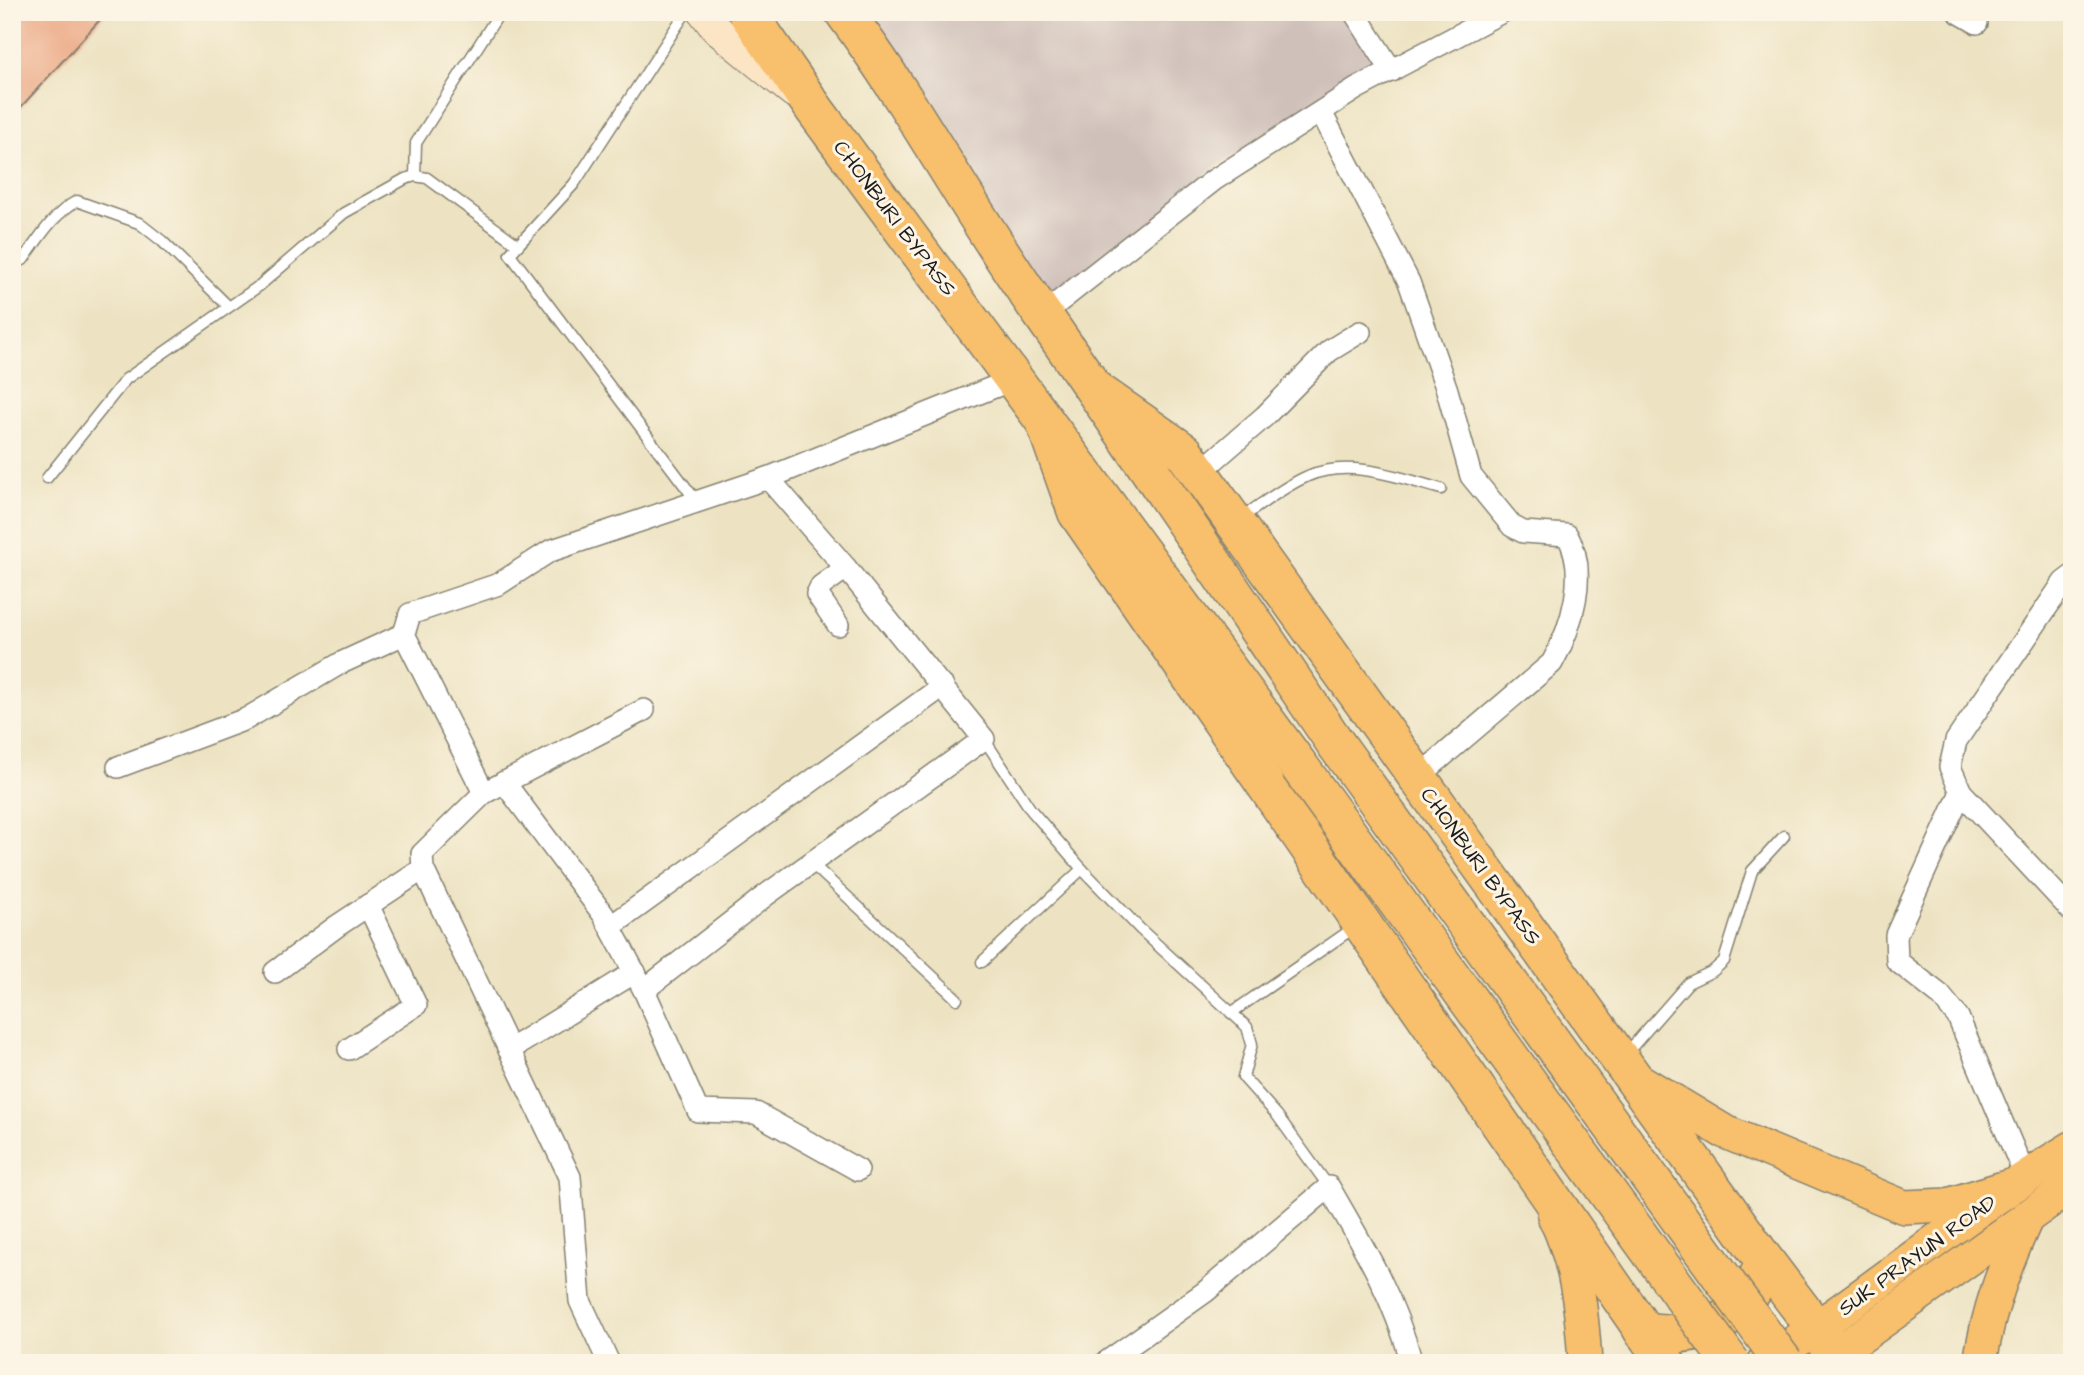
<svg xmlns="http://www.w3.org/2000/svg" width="2084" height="1375" font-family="'Architects Daughter',sans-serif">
<rect width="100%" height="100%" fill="#fcf5e5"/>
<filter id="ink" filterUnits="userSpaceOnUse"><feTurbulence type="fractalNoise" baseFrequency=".0143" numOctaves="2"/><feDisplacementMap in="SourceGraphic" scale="14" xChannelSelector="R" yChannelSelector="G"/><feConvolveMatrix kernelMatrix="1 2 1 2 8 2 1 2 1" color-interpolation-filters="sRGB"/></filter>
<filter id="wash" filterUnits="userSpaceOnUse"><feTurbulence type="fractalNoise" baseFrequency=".00686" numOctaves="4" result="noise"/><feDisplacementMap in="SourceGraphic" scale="28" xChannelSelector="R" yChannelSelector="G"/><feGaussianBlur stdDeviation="1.57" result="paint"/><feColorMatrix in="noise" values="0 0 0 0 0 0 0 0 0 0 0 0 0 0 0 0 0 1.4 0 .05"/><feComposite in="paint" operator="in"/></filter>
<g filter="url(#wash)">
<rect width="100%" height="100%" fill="#ede3c3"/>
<polygon fill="#cfc0ba" points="865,12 1348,12 1383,62 1207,173 1054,318"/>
<g id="blocks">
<polygon fill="#edae8c" points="12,12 107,12 12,117"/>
</g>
</g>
<g filter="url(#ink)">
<use href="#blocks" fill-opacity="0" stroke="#848070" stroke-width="2"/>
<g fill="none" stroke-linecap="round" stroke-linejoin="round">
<g stroke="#848070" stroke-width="13">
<g id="lane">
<polyline points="686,12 574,184 510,254 697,502"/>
<polyline points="415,176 416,143 500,12"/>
<path d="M 23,260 C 39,238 53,214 77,201 L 139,223 L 162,241 L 228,306"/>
<polyline points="47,478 126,379 259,286 344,213 405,179 415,176 427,178 518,245"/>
<path d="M 1239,519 C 1261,505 1284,486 1308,476 C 1350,458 1400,478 1441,489"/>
<polyline points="984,739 1031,810 1082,869 1140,929 1247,1027 1252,1044 1243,1077 1277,1115 1329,1187"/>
<polyline points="810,862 957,999"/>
<polyline points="982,962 1082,869"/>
<polyline points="1231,1013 1355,927"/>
<polyline points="1625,1055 1688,983 1713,971 1724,961 1752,871 1784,836"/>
</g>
</g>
<g stroke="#848070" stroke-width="24">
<g id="street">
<polyline points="1354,12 1392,71"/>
<polyline points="1958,12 1977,23"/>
<path d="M 1321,112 L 1409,282 L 1447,390 L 1471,476 L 1512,526 L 1523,532 L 1567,535 C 1589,572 1572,627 1552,663 L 1417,778"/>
<polyline points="1042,315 1214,180 1356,89 1502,12"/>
<polyline points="1199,473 1265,416 1329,351 1360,332"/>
<polyline points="2072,576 2064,582 1956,741 1950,767 1961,792 2072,911"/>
<polyline points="838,625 817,594 821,586 846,568"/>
<polyline points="118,767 246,719 341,663 404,634"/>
<polyline points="504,782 603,914 644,990 698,1111 756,1113 858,1170"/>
<polyline points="1961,792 1896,935 1897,961 1940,995 1958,1017 2025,1176"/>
<polyline points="484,793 404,634 410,614 499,584 550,551 768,478 1014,379"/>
<polyline points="610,927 943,686"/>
<polyline points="275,972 337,926 423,869"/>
<polyline points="644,990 766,895 984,739 846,568 768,478"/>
<polyline points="349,1049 416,1005 368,905"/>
<polyline points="509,1050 635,972"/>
<polyline points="609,1363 580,1301 570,1177 423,869 422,854 484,793 644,710"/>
<path d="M 1105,1363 L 1205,1292 L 1329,1187 C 1365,1249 1392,1293 1412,1363"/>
</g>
</g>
<g stroke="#848070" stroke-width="32">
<polyline id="secondary" points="703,12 716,29 793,92"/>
</g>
<g stroke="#848070" stroke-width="36">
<g id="primary">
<polyline points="1635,1078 1723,1131 1904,1207 1948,1205 2010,1186"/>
<path d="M 1554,1216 C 1577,1261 1582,1313 1585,1363"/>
<path d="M 1763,1363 C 1869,1296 1964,1213 2072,1148"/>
<polyline points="1824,1363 2072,1185"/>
<path d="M 1980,1363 C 1988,1310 2005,1265 2027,1217"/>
</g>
</g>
<g stroke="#848070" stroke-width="41">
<g id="highway">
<polyline points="747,12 815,110 1299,766"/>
<path d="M 844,12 C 916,109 972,216 1042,314 C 1141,456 1238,600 1336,744"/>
<polyline points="1098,392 1184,452 1764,1260 1842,1363"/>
<polyline points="1045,422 1077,512 1666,1363"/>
<path d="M 1643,1331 C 1690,1340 1742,1326 1759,1275"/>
</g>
</g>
<use href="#lane" stroke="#fff" stroke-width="10"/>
<use href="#street" stroke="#fff" stroke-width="21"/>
<use href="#secondary" stroke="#fce5c4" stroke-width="30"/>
<use href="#primary" stroke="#f8bf6c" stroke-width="33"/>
<use href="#highway" stroke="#f8bf6c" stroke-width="38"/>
<g stroke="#848070" stroke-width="41" stroke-linecap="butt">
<g id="highway-bridge">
<polyline points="1336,744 1784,1363"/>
<polyline points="1299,766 1731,1363"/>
</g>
</g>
<use href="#highway-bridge" stroke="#f8bf6c" stroke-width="38"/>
</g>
</g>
<g text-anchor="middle" stroke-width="6" stroke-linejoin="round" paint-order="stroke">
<g font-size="21" fill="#1c1c1c" stroke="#fcf5e5">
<text transform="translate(895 218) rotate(53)" y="7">CHONBURI BYPASS</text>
<text transform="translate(1481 866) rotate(54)" y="7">CHONBURI BYPASS</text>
<text transform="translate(1917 1255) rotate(-36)" y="7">SUK PRAYUN ROAD</text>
</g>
</g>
<rect width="2084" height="1375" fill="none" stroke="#fcf5e5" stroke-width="42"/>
</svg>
